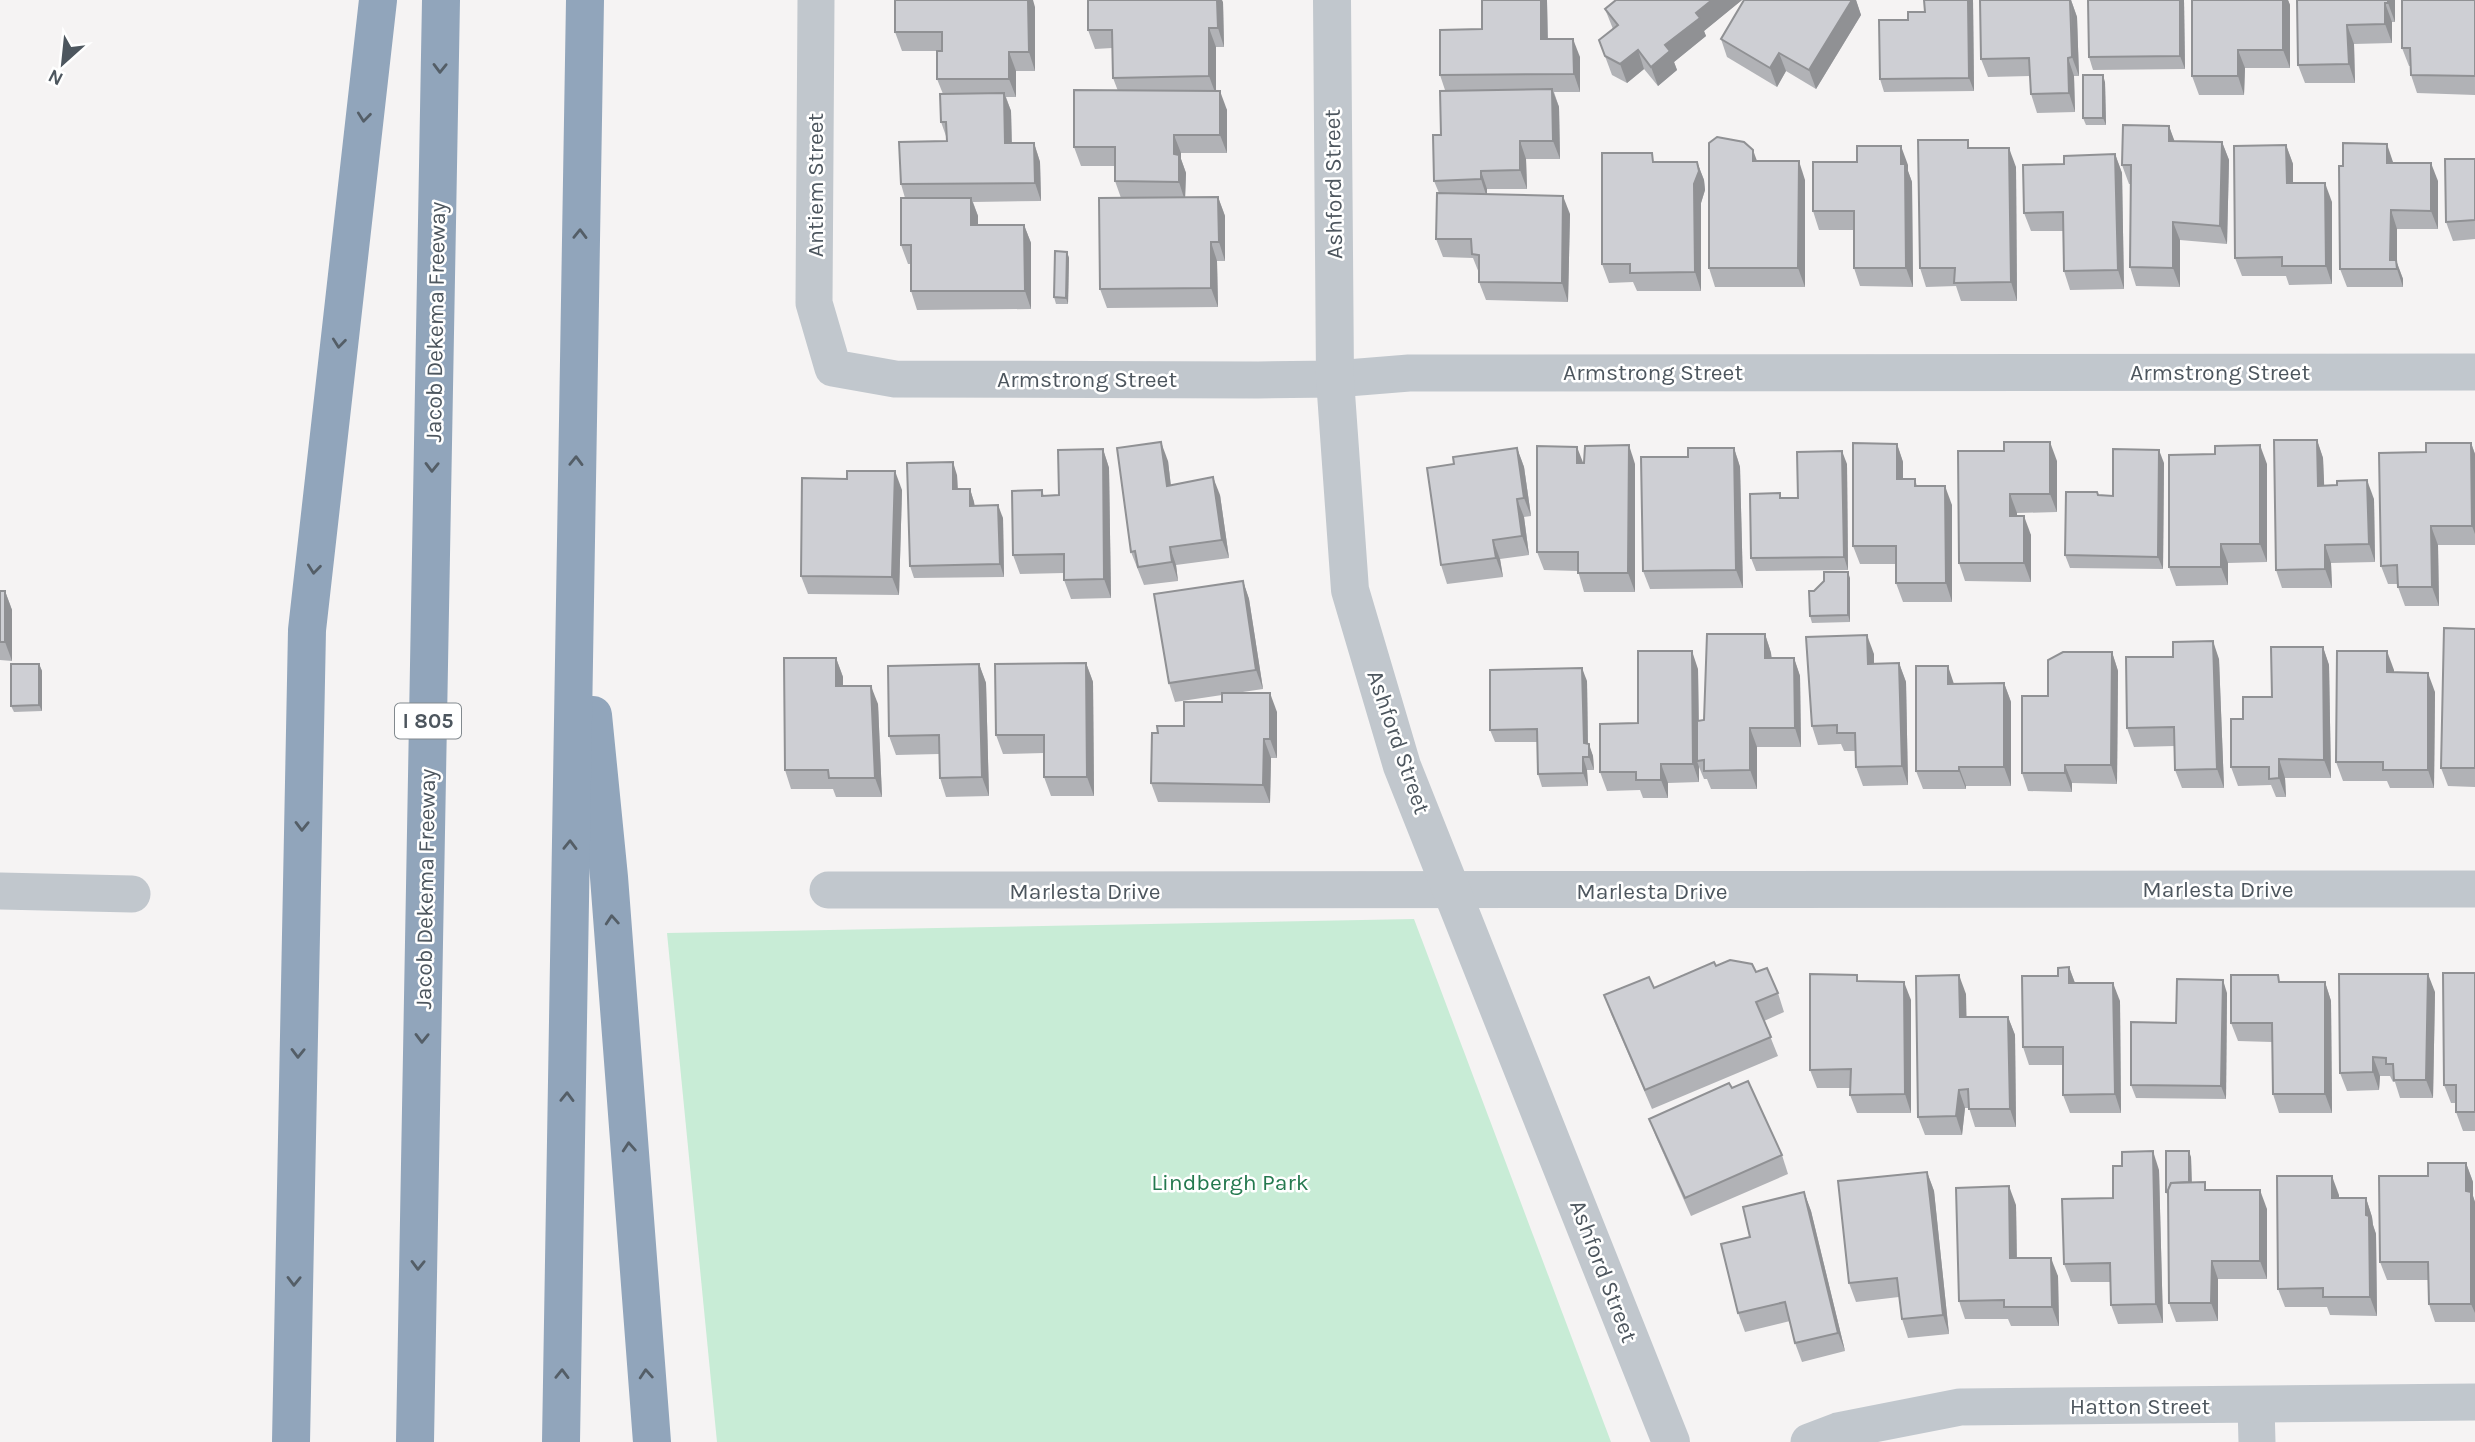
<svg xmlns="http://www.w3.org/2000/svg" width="2475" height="1442" font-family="Karla,sans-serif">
<rect width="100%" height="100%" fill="#f5f3f3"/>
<polygon fill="#c8ecd6" points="1414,919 1611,1442 717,1442 667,933"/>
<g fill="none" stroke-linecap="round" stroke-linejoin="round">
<g stroke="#c1c7cd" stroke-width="37">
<polyline points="816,0 814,303 833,368 895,379 1258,380 1335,379 1409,373 2475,372"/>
<polyline points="828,890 2475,889"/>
<polyline points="0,891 132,894"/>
<polyline points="2256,1406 2257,1442"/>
<polyline points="1809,1442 1838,1431 1960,1407 2475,1402"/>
</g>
<polyline stroke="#c1c7cd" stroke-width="38" points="1332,0 1335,379 1350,590 1402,766 1671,1442"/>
<g stroke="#91a5bb" stroke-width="38">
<polyline points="593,715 609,877 652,1442"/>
<polyline points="291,1442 307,630 378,0"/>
<polyline points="415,1442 441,0"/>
<polyline points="561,1442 585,0"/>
</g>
</g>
<g fill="#b1b2b6">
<polygon points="1616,0 1742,0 1704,31 1706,36 1674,62 1677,70 1658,86 1644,69 1627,83 1612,75 1599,40 1613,29 1605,9"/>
<polygon points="1744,0 1856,0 1861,15 1816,89 1786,71 1777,87 1727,57 1721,39"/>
<polygon points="1924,0 1973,0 1974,91 1884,92 1880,79 1908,20 1925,12"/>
<polygon points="2071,0 2077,17 2079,76 2074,76 2075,112 2037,113 2031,94 2030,76 1988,77 1981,59"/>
<polygon points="2088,0 2184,0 2185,69 2093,70 2089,57"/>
<polygon points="2192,0 2288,0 2290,5 2290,68 2245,68 2244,95 2199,95 2192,76"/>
<polygon points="2297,0 2395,0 2395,22 2392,22 2392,43 2354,44 2355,83 2305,83 2298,65"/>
<polygon points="2475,0 2475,95 2417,93 2411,75 2410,66 2409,66 2402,48"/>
<polygon points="1547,1 1548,39 1580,57 1580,92 1554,92 1559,107 1560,159 1526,159 1527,189 1487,189 1487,194 1570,214 1568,302 1486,300 1479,282 1479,273 1473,258 1443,257 1436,239 1439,193 1434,181 1441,135 1445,90 1440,75 1482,29"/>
<polygon points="1223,2 1224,47 1216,47 1216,91 1227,110 1227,153 1181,153 1181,159 1186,173 1185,197 1218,197 1225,216 1225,261 1217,261 1218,307 1107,308 1100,289 1121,198 1115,181 1115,166 1081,166 1074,147 1118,91 1113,78 1112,48 1095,49 1088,30"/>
<polygon points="1035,7 1035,71 1016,71 1016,97 1006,97 1011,111 1012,143 1034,143 1040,162 1041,201 973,202 978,216 978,225 1024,225 1031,243 1031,309 917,310 911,291 911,264 908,264 901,245 905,198 901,184 947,141 946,136 941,122 943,94 937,79 937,51 902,51 895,32"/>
<polygon points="2105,82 2106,125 2086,125 2083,118"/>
<polygon points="2169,126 2174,141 2222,142 2229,160 2227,244 2180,240 2180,287 2136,286 2130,267 2131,184 2129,184 2122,165"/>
<polygon points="2286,145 2293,164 2293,183 2332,202 2332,284 2289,285 2286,276 2242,276 2235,258"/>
<polygon points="1970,148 2016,167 2017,301 1961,301 1956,286 1926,287 1920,268"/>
<polygon points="2115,154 2122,173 2124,289 2070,290 2064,271 2063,231 2031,231 2024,213 2064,164"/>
<polygon points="2475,159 2475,239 2453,241 2446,222"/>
<polygon points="1757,161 1805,180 1805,287 1715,287 1709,268"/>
<polygon points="1656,162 1697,162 1704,180 1705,190 1701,203 1701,291 1637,291 1633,282 1609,283 1602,264"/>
<polygon points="2393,163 2438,181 2438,229 2397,229 2397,263 2403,279 2403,287 2347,287 2340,269"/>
<polygon points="1908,165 1908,171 1912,182 1913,287 1860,286 1854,268 1854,230 1819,230 1813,211"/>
<polygon points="1067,252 1069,258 1068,304 1056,304 1054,297"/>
<polygon points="2317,440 2323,458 2324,486 2374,499 2375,562 2331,563 2332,588 2282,588 2276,570"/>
<polygon points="2471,443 2475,454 2475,545 2438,545 2439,606 2405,606 2398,587 2398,584 2388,584 2381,566 2426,452"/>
<polygon points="1897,444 1903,462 1903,479 1915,479 1917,486 1952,505 1952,602 1903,602 1896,583 1896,564 1860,564 1853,546"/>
<polygon points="1517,448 1524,467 1531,516 1524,517 1529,555 1500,559 1503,577 1447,584 1441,565 1454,464"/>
<polygon points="1734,448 1740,467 1743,588 1650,589 1643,571 1688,457"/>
<polygon points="1103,449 1109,468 1111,598 1071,599 1064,580 1064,573 1020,574 1013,555 1042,490 1044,496 1059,495"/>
<polygon points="1958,451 2057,461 2057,512 2017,513 2017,516 2031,535 2031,582 1965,581 1959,563"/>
<polygon points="1168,461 1171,486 1220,495 1229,558 1176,565 1178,581 1144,585 1131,552"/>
<polygon points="1583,463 1635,464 1635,592 1584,592 1578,571 1544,570 1537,552"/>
<polygon points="2164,463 2163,569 2070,568 2065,555 2097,492 2099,495 2113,496"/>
<polygon points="1847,464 1848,570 1756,571 1751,558 1780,493 1781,498 1798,498"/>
<polygon points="2267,464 2267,562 2228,563 2228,585 2176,586 2169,567"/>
<polygon points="957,475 958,489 970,489 974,502 975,506 1003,518 1004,577 914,578 910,566"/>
<polygon points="847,479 902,490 899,595 808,594 801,576"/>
<polygon points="1850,578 1850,622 1812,623 1810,616"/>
<polygon points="1243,581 1249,599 1263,689 1236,693 1277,712 1277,758 1271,758 1270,803 1158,802 1151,783 1184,726 1222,702 1222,695 1175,702 1169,683"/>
<polygon points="0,591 5,591 12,610 12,661 0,660"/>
<polygon points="2475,629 2475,787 2448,786 2441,768"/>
<polygon points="1765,634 1771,653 1772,658 1794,658 1800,676 1801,747 1757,747 1757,789 1711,789 1707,779 1704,779 1699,767 1699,782 1668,783 1668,798 1643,798 1640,790 1607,791 1600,772 1638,723 1698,669 1699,721 1704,720"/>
<polygon points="2323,647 2329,665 2331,778 2285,778 2286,797 2276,797 2271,785 2238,786 2231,767 2243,719 2272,697"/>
<polygon points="2112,652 2118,671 2117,784 2072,783 2072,792 2028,791 2022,773 2048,696"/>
<polygon points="1874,654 1874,664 1899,663 1906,682 1908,785 1863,786 1856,767 1855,751 1844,751 1841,744 1818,745 1812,726"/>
<polygon points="836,658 843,677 843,686 878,704 882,797 836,797 833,789 791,789 785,770"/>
<polygon points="2219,659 2224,788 2182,788 2175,770 2175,746 2134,747 2127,728"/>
<polygon points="1086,663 1093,682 1094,796 1051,796 1044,777 1044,753 1003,754 996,735"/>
<polygon points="39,664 42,671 42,711 14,712 11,706"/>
<polygon points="979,664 986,683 989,796 946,797 940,778 939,754 896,755 889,736"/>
<polygon points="2394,670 2394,672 2435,692 2434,788 2390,788 2387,781 2343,781 2336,762"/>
<polygon points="1587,681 1588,744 1593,756 1594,770 1587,770 1588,786 1542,787 1538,774 1537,742 1495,742 1490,730"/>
<polygon points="2004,683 2011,702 2011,786 1966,786 1966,789 1923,789 1916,771 1954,684"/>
<polygon points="1716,966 1756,972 1778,993 1784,1012 1764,1021 1778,1056 1652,1109 1611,1014 1604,995 1654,988"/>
<polygon points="2069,967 2075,983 2120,1001 2121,1113 2070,1113 2063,1095 2063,1065 2029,1065 2023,1047 2058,976"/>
<polygon points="2475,973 2475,1131 2463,1131 2456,1112 2456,1103 2451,1103 2444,1085"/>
<polygon points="1859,981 1911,1000 1911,1113 1857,1113 1850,1095 1851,1088 1817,1088 1810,1070"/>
<polygon points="2281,982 2325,982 2331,1001 2332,1113 2279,1113 2273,1094 2272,1042 2238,1041 2231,1023"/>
<polygon points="2435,992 2433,1098 2400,1098 2395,1082 2393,1082 2390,1076 2380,1076 2379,1090 2347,1091 2340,1073"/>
<polygon points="2227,993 2226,1099 2136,1098 2131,1085 2176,1023"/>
<polygon points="1966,994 1966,1017 2008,1017 2015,1035 2016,1127 1975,1127 1969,1108 1965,1108 1962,1135 1925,1135 1918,1117"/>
<polygon points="1732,1088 1782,1155 1788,1174 1691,1216 1656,1137 1649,1119"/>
<polygon points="2191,1157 2192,1182 2208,1190 2267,1209 2267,1279 2218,1279 2218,1321 2176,1322 2169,1303 2168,1197 2166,1192"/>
<polygon points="2466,1163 2473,1182 2473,1196 2475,1202 2475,1322 2435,1322 2429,1304 2428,1280 2387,1280 2380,1262 2428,1176"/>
<polygon points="2159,1170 2163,1323 2118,1324 2111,1305 2111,1282 2071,1282 2064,1264 2113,1198"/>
<polygon points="1927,1172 1934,1191 1949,1334 1908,1338 1902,1319 1899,1297 1856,1302 1849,1283"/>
<polygon points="1804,1192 1811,1211 1845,1351 1802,1362 1795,1343 1790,1321 1745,1332 1738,1313 1750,1237"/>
<polygon points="2339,1195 2339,1198 2366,1198 2372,1217 2373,1225 2376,1234 2377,1316 2330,1315 2327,1307 2285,1307 2278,1289"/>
<polygon points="2016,1205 2017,1258 2058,1276 2059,1326 2011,1326 2008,1319 1965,1319 1959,1301"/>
</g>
<g fill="#909194">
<polygon points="1028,0 1033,0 1035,7 1035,71 1029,52"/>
<polygon points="1217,0 1222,0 1223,2 1224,47 1218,28"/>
<polygon points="1541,0 1547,0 1547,1 1548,58 1541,39"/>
<polygon points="1712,0 1742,0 1704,31 1706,36 1674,62 1677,70 1658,86 1651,67 1665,45 1696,13"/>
<polygon points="1852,0 1856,0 1861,15 1816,89 1809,70"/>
<polygon points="1968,0 1973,0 1974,91 1969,78"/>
<polygon points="2071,0 2077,17 2079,76 2072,57"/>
<polygon points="2180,0 2184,0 2185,69 2180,56"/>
<polygon points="2283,0 2288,0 2290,5 2290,68 2283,50"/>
<polygon points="2388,0 2395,0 2395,22 2388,3"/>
<polygon points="2385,3 2392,22 2392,43 2385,24"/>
<polygon points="2347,25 2354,44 2355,83 2349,64"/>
<polygon points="1209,28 1216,47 1216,95 1209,76"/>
<polygon points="1573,39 1580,57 1580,92 1574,74"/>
<polygon points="1638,50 1644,69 1627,83 1620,64"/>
<polygon points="2238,50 2245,68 2244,95 2238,76"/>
<polygon points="1009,52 1016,71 1016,97 1009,79"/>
<polygon points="1779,53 1786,71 1777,87 1770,68"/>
<polygon points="2068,58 2074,76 2075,112 2069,93"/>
<polygon points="2103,75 2105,82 2106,125 2103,118"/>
<polygon points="1552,89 1559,107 1560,159 1553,141"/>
<polygon points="1220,91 1227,110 1227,153 1220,135"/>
<polygon points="1004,93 1011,111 1012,162 1005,143"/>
<polygon points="2169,126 2176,145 2169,141"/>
<polygon points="1174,135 1181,153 1181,159 1186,173 1185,201 1179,182 1174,154"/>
<polygon points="1520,141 1526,159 1527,189 1520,170"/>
<polygon points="2222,142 2229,160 2227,244 2220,226"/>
<polygon points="1034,143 1040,162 1041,201 1035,183"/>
<polygon points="2387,144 2393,162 2393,182 2387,163"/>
<polygon points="2286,145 2293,164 2293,202 2287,183"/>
<polygon points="1901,146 1908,165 1908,171 1912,182 1913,287 1906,268"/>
<polygon points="2009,148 2016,167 2017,301 2011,282"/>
<polygon points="1753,150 1760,169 1753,161"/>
<polygon points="2115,154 2122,173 2124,289 2118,270"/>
<polygon points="1799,161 1805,180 1805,287 1798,268"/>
<polygon points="1697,162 1704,180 1705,190 1701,203 1701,291 1695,272 1694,184"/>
<polygon points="2431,163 2438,181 2438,229 2431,211"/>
<polygon points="1481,171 1487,189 1487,198 1481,179"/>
<polygon points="2325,183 2332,202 2332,284 2326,266"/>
<polygon points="1563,196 1570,214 1568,302 1562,283"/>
<polygon points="1218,197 1225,216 1225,261 1219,242"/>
<polygon points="971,198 978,216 978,244 971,225"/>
<polygon points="2391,210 2397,229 2397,263 2403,279 2403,287 2397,269 2390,260"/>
<polygon points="2173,222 2180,240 2180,287 2173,268"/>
<polygon points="1024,225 1031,243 1031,309 1025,291"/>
<polygon points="1211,242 1217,261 1218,307 1211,288"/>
<polygon points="1067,252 1069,258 1068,304 1066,298"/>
<polygon points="2317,440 2323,458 2325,504 2318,486"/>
<polygon points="1161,442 1168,461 1173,505 1167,486"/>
<polygon points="2050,442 2057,461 2057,512 2050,494"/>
<polygon points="2471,443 2475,454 2475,534 2472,526"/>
<polygon points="1897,444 1903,462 1903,497 1897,479"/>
<polygon points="1629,445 1635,464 1635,592 1628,573"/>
<polygon points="2260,445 2267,464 2267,562 2260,544"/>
<polygon points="1577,447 1584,465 1577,463"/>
<polygon points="1517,448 1524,467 1531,516 1524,498"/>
<polygon points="1734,448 1740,467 1743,588 1736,570"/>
<polygon points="1103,449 1109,468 1111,598 1104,579"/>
<polygon points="2159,450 2164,463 2163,569 2158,557"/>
<polygon points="1842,451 1847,464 1848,570 1844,557"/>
<polygon points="953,462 957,475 958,502 953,489"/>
<polygon points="895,471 902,490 899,595 892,577"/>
<polygon points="1213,477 1220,495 1229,558 1222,540"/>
<polygon points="2367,480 2374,499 2375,562 2369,544"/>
<polygon points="1945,486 1952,505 1952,602 1946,583"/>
<polygon points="970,489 974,502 975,518 970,506"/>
<polygon points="2010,494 2017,513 2017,535 2010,516"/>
<polygon points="1517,499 1524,517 1529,555 1522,536"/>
<polygon points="998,505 1003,518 1004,577 1000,564"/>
<polygon points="2024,516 2031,535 2031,582 2024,563"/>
<polygon points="2431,526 2438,545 2439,606 2432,587"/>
<polygon points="1493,540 1500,559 1503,577 1496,558"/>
<polygon points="2221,544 2228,563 2228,585 2221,567"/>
<polygon points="2325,545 2331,563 2332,588 2325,569"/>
<polygon points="1170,547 1176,565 1178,581 1172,562"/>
<polygon points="1848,572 1850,578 1850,622 1848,615"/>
<polygon points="1243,581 1249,599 1263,689 1256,670"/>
<polygon points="5,591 12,610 12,661 5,642"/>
<polygon points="1765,634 1771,653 1772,676 1765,658"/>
<polygon points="1867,635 1874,654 1874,682 1868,664"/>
<polygon points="2213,641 2219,659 2224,788 2217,769"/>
<polygon points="2323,647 2329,665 2331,778 2324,760"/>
<polygon points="1692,651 1698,669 1699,760 1697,761 1699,767 1699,782 1693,764"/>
<polygon points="2387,651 2394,670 2394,691 2387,672"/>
<polygon points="2112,652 2118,671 2117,784 2111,765"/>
<polygon points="836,658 843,677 843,704 836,686"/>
<polygon points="1794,658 1800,676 1801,747 1795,728"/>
<polygon points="1086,663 1093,682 1094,796 1087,777"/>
<polygon points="1899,663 1906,682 1908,785 1902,766"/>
<polygon points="39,664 42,671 42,711 39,705"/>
<polygon points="979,664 986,683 989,796 982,777"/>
<polygon points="1948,666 1954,684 1948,684"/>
<polygon points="1582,668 1587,681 1588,756 1584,743"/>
<polygon points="2428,673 2435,692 2434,788 2428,770"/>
<polygon points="2004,683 2011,702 2011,786 2004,767"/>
<polygon points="871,686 878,704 882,797 875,778"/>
<polygon points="1270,693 1277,712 1277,758 1270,739"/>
<polygon points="1750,728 1757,747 1757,789 1750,770"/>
<polygon points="1264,739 1271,758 1270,803 1263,785"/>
<polygon points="1589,744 1593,756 1594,770 1589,757"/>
<polygon points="1583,757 1587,770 1588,786 1583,773"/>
<polygon points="2279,759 2285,778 2286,797 2279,778"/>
<polygon points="1661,764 1668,783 1668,798 1661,780"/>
<polygon points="2065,765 2072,783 2072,792 2065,773"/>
<polygon points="1959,767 1966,786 1966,789 1959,771"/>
<polygon points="2069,967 2076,986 2069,983"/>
<polygon points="2428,974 2435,992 2433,1098 2426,1080"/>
<polygon points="1959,975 1966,994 1967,1036 1960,1017"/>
<polygon points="2223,980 2227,993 2226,1099 2221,1086"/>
<polygon points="1904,982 1911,1000 1911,1113 1905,1094"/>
<polygon points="2325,982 2331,1001 2332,1113 2325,1094"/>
<polygon points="2113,983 2120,1001 2121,1113 2115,1094"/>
<polygon points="2008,1017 2015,1035 2016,1127 2010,1109"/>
<polygon points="2373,1057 2380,1076 2379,1090 2373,1072"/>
<polygon points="1959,1090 1965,1108 1962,1135 1956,1116"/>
<polygon points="2153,1151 2159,1170 2163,1323 2156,1304"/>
<polygon points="2189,1151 2191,1157 2192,1198 2190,1192"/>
<polygon points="2466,1163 2473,1182 2473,1196 2475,1202 2475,1313 2471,1304 2466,1191"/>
<polygon points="1927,1172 1934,1191 1949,1334 1943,1315"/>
<polygon points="2332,1176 2339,1195 2339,1217 2332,1198"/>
<polygon points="2009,1186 2016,1205 2017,1277 2010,1258"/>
<polygon points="2260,1190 2267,1209 2267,1279 2260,1261"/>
<polygon points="1804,1192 1811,1211 1845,1351 1838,1333"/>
<polygon points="2366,1198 2372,1217 2373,1225 2376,1234 2377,1316 2370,1297"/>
<polygon points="2051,1258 2058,1276 2059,1326 2052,1307"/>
<polygon points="2212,1261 2218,1279 2218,1321 2211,1303"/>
</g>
<g fill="#cecfd4" stroke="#909194" stroke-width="2">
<polygon points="895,0 1028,0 1029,52 1009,52 1009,79 937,79 937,51 942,51 942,32 895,32"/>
<polygon points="1088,0 1217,0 1218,28 1209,28 1209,76 1113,78 1112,30 1088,30"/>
<polygon points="1482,0 1541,0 1541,39 1573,39 1574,74 1440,75 1440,30 1482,29"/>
<polygon points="1616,0 1712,0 1696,13 1700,18 1665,45 1670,51 1651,67 1638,50 1620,64 1605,56 1599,40 1618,25 1605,9"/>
<polygon points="1744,0 1852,0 1809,70 1779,53 1770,68 1721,39"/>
<polygon points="1924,0 1968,0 1969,78 1880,79 1879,20 1908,20 1908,12 1925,12"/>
<polygon points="1980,0 2070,0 2072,57 2068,58 2069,93 2031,94 2029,58 1981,59"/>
<polygon points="2088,0 2180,0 2180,56 2089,57"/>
<polygon points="2192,0 2283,0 2283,50 2238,50 2238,76 2192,76"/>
<polygon points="2297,0 2388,0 2388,3 2385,3 2385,24 2347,25 2349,64 2298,65"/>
<polygon points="2402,0 2475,0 2475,76 2411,75 2410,48 2402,48"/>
<rect x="2083" y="75" width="20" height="43"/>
<polygon points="1552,89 1553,141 1520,141 1520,170 1481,171 1481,179 1434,181 1433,135 1441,135 1440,91"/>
<polygon points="1074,90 1220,91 1220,135 1174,135 1174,154 1179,155 1179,182 1115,181 1115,147 1074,147"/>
<polygon points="1004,93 1005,143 1034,143 1035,183 901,184 899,142 947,141 946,122 941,122 940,94"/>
<polygon points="2123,125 2169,126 2169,141 2222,142 2220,226 2173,222 2173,268 2130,267 2131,165 2122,165"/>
<polygon points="1717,137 1744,142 1753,150 1753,161 1799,161 1798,268 1709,268 1709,143"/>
<polygon points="1918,140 1968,140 1968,148 2009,148 2011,282 1954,283 1955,268 1920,268"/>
<polygon points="2343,143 2387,144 2387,163 2431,163 2431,211 2391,210 2390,260 2396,260 2397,269 2340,269 2339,166 2343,166"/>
<polygon points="2286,145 2287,183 2325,183 2326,266 2282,266 2282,257 2235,258 2234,146"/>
<polygon points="1857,146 1901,146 1901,164 1905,164 1906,268 1854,268 1854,211 1813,211 1813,162 1857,162"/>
<polygon points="1602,153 1652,153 1653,162 1697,162 1699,171 1694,184 1695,272 1630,273 1630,264 1602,264"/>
<polygon points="2115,154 2118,270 2064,271 2063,212 2024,213 2023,165 2064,164 2064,156"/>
<polygon points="2445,159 2475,159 2475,220 2446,222"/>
<polygon points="1437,193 1563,196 1562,283 1479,282 1479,255 1472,254 1471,239 1436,239"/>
<polygon points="1218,197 1219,242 1211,242 1211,288 1100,289 1099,198"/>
<polygon points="901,198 971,198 971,225 1024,225 1025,291 911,291 911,245 901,245"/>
<polygon points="1055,251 1067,252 1066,298 1054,297"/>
<polygon points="2274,440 2317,440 2318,486 2337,485 2337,481 2367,480 2369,544 2325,545 2325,569 2276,570"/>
<polygon points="1161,442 1167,486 1213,477 1222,540 1170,547 1172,562 1138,567 1135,551 1131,552 1117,448"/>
<polygon points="2004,442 2050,442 2050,494 2010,494 2010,516 2024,516 2024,563 1959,563 1958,451 2004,451"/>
<polygon points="1853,443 1897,444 1897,479 1915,479 1915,486 1945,486 1946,583 1896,583 1896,546 1853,546"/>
<polygon points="2426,443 2471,443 2472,526 2431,526 2432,587 2398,587 2397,565 2381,566 2379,453 2426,452"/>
<polygon points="1629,445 1628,573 1578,573 1578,552 1537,552 1537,446 1577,447 1577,463 1584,463 1585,446"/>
<polygon points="2260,445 2260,544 2221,544 2221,567 2169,567 2169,455 2215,454 2215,446"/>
<polygon points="1517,448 1524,498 1517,499 1522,536 1493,540 1496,558 1441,565 1427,468 1454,464 1453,457"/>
<polygon points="1688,448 1734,448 1736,570 1643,571 1641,457 1688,457"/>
<polygon points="1103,449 1104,579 1064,580 1064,554 1013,555 1012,491 1042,490 1042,496 1059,495 1058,450"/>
<polygon points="2113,449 2159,450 2158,557 2065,555 2066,492 2097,492 2098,495 2113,496"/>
<polygon points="1842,451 1844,557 1751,558 1750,494 1780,493 1780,498 1798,498 1797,452"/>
<polygon points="953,462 953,489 970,489 970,506 998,505 1000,564 910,566 907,463"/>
<polygon points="847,471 895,471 892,577 801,576 802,478 847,479"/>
<polygon points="1824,572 1848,572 1848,615 1810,616 1809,591 1814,591 1824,581"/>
<polygon points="1243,581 1256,670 1169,683 1154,594"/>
<rect x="0" y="591" width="5" height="51"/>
<polygon points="2444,628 2475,629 2475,768 2441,768"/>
<polygon points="1707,634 1765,634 1765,658 1794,658 1795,728 1750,728 1750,770 1704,771 1704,760 1697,761 1697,721 1704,720"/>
<polygon points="1867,635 1868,664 1899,663 1902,766 1856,767 1855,733 1837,733 1837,725 1812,726 1806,637"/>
<polygon points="2213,641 2217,769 2175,770 2174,727 2127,728 2126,657 2173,657 2173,642"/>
<polygon points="2271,647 2323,647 2324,760 2279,759 2279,778 2269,779 2269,767 2231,767 2231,719 2243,719 2243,697 2272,697"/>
<polygon points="1638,651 1692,651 1693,764 1661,764 1661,780 1636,780 1636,772 1600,772 1600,724 1638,723"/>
<polygon points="2337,651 2387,651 2387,672 2428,673 2428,770 2383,770 2383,762 2336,762"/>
<polygon points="2063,652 2112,652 2111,765 2065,765 2065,773 2022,773 2022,696 2048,696 2048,660"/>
<polygon points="784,658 836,658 836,686 871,686 875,778 829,778 828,770 785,770"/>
<polygon points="1086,663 1087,777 1044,777 1044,735 996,735 995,664"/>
<polygon points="11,664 39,664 39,705 11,706"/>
<polygon points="979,664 982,777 940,778 939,735 889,736 888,666"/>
<polygon points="1916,666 1948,666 1948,684 2004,683 2004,767 1959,767 1959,771 1916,771"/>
<polygon points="1582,668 1584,743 1589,744 1589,757 1583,757 1583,773 1538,774 1537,729 1490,730 1490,670"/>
<polygon points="1222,693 1270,693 1270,739 1264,739 1263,785 1151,783 1152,733 1158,733 1157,726 1184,726 1184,702 1222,702"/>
<polygon points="1730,960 1752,964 1756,972 1767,968 1778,993 1756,1002 1771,1037 1645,1090 1604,995 1649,977 1654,988 1714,962 1716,966"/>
<polygon points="2069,967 2069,983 2113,983 2115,1094 2063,1095 2063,1047 2023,1047 2022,976 2058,976 2058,968"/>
<polygon points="2443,973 2475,973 2475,1112 2456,1112 2456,1085 2444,1085"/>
<polygon points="1810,974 1857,975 1857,981 1904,982 1905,1094 1850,1095 1851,1069 1810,1070"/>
<polygon points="2339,974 2428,974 2426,1080 2394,1080 2393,1064 2386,1064 2386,1058 2373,1057 2373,1072 2340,1073"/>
<polygon points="1959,975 1960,1017 2008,1017 2010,1109 1969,1109 1968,1089 1959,1090 1956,1116 1918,1117 1916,976"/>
<polygon points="2231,975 2278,975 2279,982 2325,982 2325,1094 2273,1094 2272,1023 2231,1023"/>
<polygon points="2177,979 2223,980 2221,1086 2131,1085 2131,1022 2176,1023"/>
<polygon points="1748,1081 1782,1155 1685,1198 1649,1119 1729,1083 1732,1088"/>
<polygon points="2153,1151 2156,1304 2111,1305 2110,1263 2064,1264 2062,1199 2113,1198 2113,1166 2122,1166 2122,1152"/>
<polygon points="2166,1151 2189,1151 2189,1182 2171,1183 2168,1192 2166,1192"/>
<polygon points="2428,1163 2466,1163 2466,1191 2471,1192 2471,1304 2429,1304 2428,1262 2380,1262 2379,1176 2428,1176"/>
<polygon points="1927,1172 1943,1315 1902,1319 1897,1278 1849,1283 1838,1181"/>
<polygon points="2277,1176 2332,1176 2332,1198 2366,1198 2366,1215 2369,1216 2370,1297 2323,1297 2323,1288 2278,1289"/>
<polygon points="2205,1182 2205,1190 2260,1190 2260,1261 2212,1261 2211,1303 2169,1303 2168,1190 2171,1183"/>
<polygon points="2009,1186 2010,1258 2051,1258 2052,1307 2004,1307 2004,1300 1959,1301 1956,1188"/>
<polygon points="1804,1192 1838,1333 1795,1343 1785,1302 1738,1313 1721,1244 1750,1237 1743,1207"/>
</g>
<defs><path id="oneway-chevron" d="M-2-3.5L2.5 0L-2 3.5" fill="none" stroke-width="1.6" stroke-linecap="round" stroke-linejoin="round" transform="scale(1.75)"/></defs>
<g stroke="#545e67">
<use href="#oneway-chevron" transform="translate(440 68) rotate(91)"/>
<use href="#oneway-chevron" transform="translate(364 117) rotate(96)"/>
<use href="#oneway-chevron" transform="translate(580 234) rotate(-89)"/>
<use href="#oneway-chevron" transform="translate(339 343) rotate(96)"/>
<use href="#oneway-chevron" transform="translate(576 461) rotate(-89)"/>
<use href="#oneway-chevron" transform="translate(432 467) rotate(91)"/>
<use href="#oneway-chevron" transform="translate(314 569) rotate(96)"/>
<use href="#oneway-chevron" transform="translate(302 826) rotate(91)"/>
<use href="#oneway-chevron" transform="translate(570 845) rotate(-89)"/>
<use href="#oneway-chevron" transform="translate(612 920) rotate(-94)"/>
<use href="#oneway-chevron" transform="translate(422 1038) rotate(91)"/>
<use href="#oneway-chevron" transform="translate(298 1053) rotate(91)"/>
<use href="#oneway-chevron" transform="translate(567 1097) rotate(-89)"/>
<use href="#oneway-chevron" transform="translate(629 1147) rotate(-94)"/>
<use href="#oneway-chevron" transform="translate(418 1265) rotate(91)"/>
<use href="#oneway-chevron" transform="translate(294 1281) rotate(91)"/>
<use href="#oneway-chevron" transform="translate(562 1374) rotate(-89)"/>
<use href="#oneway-chevron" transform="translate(646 1374) rotate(-94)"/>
</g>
<g text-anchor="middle" stroke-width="5" stroke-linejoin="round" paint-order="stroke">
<rect fill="#fff" stroke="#82898e" stroke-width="2" x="395" y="703.5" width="66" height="35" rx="5"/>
<g font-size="21" font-weight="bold" fill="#4d565e">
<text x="428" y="728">I 805</text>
</g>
<g font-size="23" fill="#4d565e" stroke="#fff">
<text transform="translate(1333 184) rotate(-91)" y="8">Ashford Street</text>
<text transform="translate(815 185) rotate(-90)" y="8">Antiem Street</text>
<text transform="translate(435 322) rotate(-89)" y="8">Jacob Dekema Freeway</text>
<text x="1653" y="380">Armstrong Street</text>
<text x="2220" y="380">Armstrong Street</text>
<text x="1087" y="387">Armstrong Street</text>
<text transform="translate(1399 742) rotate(71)" y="8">Ashford Street</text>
<text transform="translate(425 889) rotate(-89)" y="8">Jacob Dekema Freeway</text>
<text x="2218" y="897">Marlesta Drive</text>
<text x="1085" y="899">Marlesta Drive</text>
<text x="1652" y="899">Marlesta Drive</text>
<text transform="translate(1604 1271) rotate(69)" y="8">Ashford Street</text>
<text x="2140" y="1414">Hatton Street</text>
</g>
<g font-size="23" fill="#24794f" stroke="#fff">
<text x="1230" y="1190">Lindbergh Park</text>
</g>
</g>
<g transform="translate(63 63) rotate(207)" stroke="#ffffff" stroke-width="5" paint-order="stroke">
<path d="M0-5L12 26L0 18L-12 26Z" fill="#4d565e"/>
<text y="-10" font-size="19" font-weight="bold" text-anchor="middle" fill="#4d565e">N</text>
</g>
</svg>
